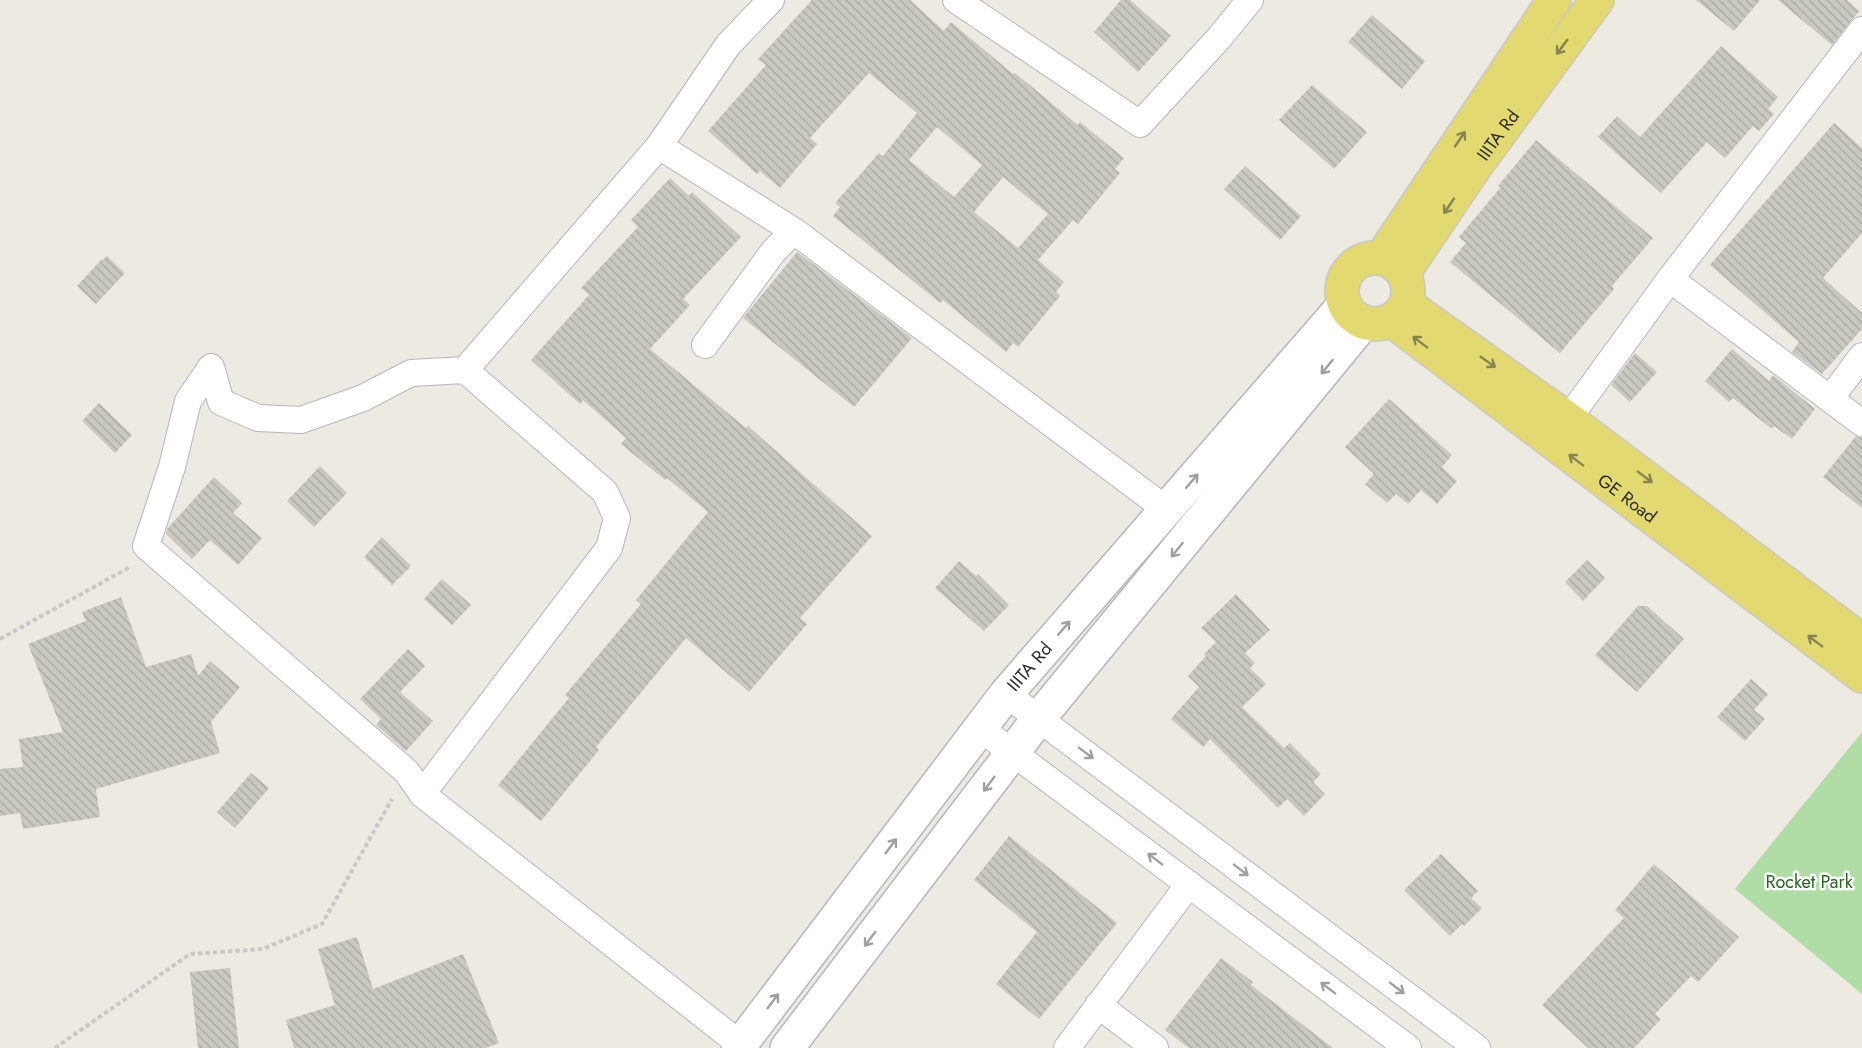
<svg xmlns="http://www.w3.org/2000/svg" width="1862" height="1048" font-family="Jost,sans-serif">
<defs>
<pattern id="building-back-hatch" width="6" height="6" patternUnits="userSpaceOnUse" patternTransform="scale(1.5)"><rect width="6" height="6" fill="#c9c8c0"/><path d="M-1 5l2 2M0 0l6 6M5-1l2 2" fill="none" stroke="#adaca5"/></pattern>
</defs>
<rect width="100%" height="100%" fill="#edeae2"/>
<polygon fill="#afdda5" points="1862,732 1862,994 1735,889"/>
<g fill="url(#building-back-hatch)" fill-rule="evenodd">
<path d="M 812,0 L 910,0 L 944,31 L 951,22 L 1013,74 L 1015,73 L 1078,125 L 1080,122 L 1124,158 L 1115,169 L 1120,173 L 1078,224 L 1073,220 L 1038,260 L 1064,282 L 1056,292 L 1060,296 L 1018,347 L 1013,343 L 1006,352 L 943,300 L 940,303 L 833,216 L 840,207 L 835,203 L 879,153 L 883,156 L 917,113 L 869,73 L 810,138 L 817,144 L 780,188 L 760,171 L 757,174 L 708,131 L 766,65 L 758,59 ZM 937,127 L 982,165 L 954,197 L 909,160 ZM 1003,177 L 1048,214 L 1018,248 L 974,212 Z"/>
<polygon points="1121,0 1130,0 1171,36 1138,72 1094,32"/>
<polygon points="1696,0 1760,0 1734,31"/>
<polygon points="1778,0 1847,0 1859,11 1832,45"/>
<polygon points="1372,15 1425,61 1402,89 1348,42"/>
<polygon points="1721,46 1778,97 1768,109 1774,114 1759,131 1753,126 1725,158 1707,142 1661,193 1598,137 1617,116 1640,137"/>
<polygon points="1312,85 1367,132 1334,169 1279,120"/>
<polygon points="1834,123 1862,148 1862,233 1823,278 1862,313 1862,329 1822,374 1792,352 1799,342 1710,265"/>
<polygon points="1536,140 1653,238 1612,286 1614,289 1560,353 1450,262 1466,243 1459,237 1501,187 1498,186"/>
<polygon points="1245,166 1301,216 1280,240 1224,189"/>
<polygon points="670,178 689,196 692,192 741,237 683,299 690,305 650,349 746,428 748,426 872,536 800,618 807,624 749,692 686,638 596,747 599,750 541,821 498,785 569,698 565,695 641,604 636,600 708,512 667,478 665,480 621,444 626,438 583,400 580,404 531,360 589,295 581,288 638,227 631,220"/>
<polygon points="797,252 912,338 854,407 743,318"/>
<polygon points="107,256 125,273 96,304 77,286 102,259 103,260"/>
<polygon points="1732,349 1769,381 1773,375 1815,409 1792,439 1774,426 1772,429 1733,398 1729,402 1705,381"/>
<polygon points="1635,353 1657,372 1630,402 1611,385"/>
<polygon points="1389,399 1452,455 1442,467 1457,481 1437,504 1421,490 1408,504 1396,494 1387,503 1365,484 1374,474 1345,447"/>
<polygon points="99,403 132,435 115,453 82,421"/>
<polygon points="1856,436 1862,438 1862,508 1823,477"/>
<polygon points="320,466 347,493 314,527 287,501"/>
<polygon points="214,477 242,503 233,513 262,538 238,565 210,540 192,559 166,534 167,529"/>
<polygon points="382,537 411,566 392,585 364,557"/>
<polygon points="1587,560 1605,578 1583,601 1565,582"/>
<polygon points="959,561 976,576 978,574 1009,605 984,631 935,588"/>
<polygon points="442,579 471,605 452,625 424,599"/>
<polygon points="1236,594 1270,630 1245,653 1255,663 1250,668 1266,684 1242,707 1284,748 1290,743 1321,774 1313,782 1325,794 1304,816 1287,799 1278,808 1210,739 1203,747 1171,719 1199,687 1188,676 1206,656 1204,654 1216,642 1201,628"/>
<polygon points="121,597 146,667 191,654 198,676 210,661 240,687 211,722 220,753 96,789 100,817 23,829 20,813 0,816 0,769 23,767 19,739 63,732 28,644 86,621 82,612"/>
<polygon points="1638,606 1647,606 1684,639 1637,692 1595,655"/>
<polygon points="408,649 425,666 400,692 433,721 406,751 376,725 381,719 360,699"/>
<polygon points="1751,679 1768,694 1754,710 1765,719 1745,741 1717,717"/>
<polygon points="251,773 269,788 235,828 217,812"/>
<polygon points="1009,836 1117,923 1039,1019 996,984 1037,932 974,880"/>
<polygon points="1441,854 1478,891 1471,898 1482,908 1464,926 1462,924 1450,936 1404,890"/>
<polygon points="1654,864 1739,937 1698,982 1691,976 1655,1014 1661,1019 1634,1048 1588,1048 1542,1005 1624,918 1615,910"/>
<polygon points="357,937 373,989 463,954 499,1043 486,1048 294,1048 286,1020 335,1005 318,949"/>
<polygon points="1221,958 1253,982 1251,985 1333,1048 1189,1048 1165,1030"/>
<polygon points="230,968 239,1048 198,1048 190,972"/>
</g>
<g fill="none" stroke-linecap="round" stroke-linejoin="round">
<g stroke="#b5b5bf" stroke-width="28">
<g id="street">
<polyline points="956,0 1140,124 1219,38 1250,0"/>
<polyline points="659,146 794,231 1167,510"/>
<polyline points="1670,279 1862,423"/>
<polyline points="705,345 773,252 794,231"/>
<polyline points="465,370 659,146 728,45 771,0"/>
<polyline points="1830,399 1862,356"/>
<polyline points="1568,419 1670,279 1862,30"/>
<polyline points="1006,694 1477,1048"/>
<polyline points="981,729 1408,1048"/>
<polyline points="422,794 609,548 617,518 605,492 465,370 411,373 363,398 301,420 258,418 221,402 211,367 188,401 172,467 146,546 407,772 422,794 745,1048"/>
<polyline points="1098,1005 1155,1048"/>
<polyline points="1067,1048 1189,884"/>
</g>
</g>
<g stroke="#b5b5bf" stroke-width="36">
<g id="secondary">
<path id="s1" d="M 738,1048 L 1006,694 L 1344,305"/>
<polyline points="787,1048 1039,718 1364,322"/>
</g>
</g>
<g stroke="#c8c8c8" stroke-width="36">
<g id="primary">
<circle cx="1375" cy="291" r="33"/>
<polyline points="1381,258 1554,0"/>
<path id="s2" d="M 1404,272 L 1475,167 L 1597,0"/>
<polyline points="1406,304 1568,419 1862,641"/>
<path id="s3" d="M 1391,320 L 1862,676"/>
</g>
</g>
<g stroke="#c8c8c8" stroke-width="4" stroke-dasharray="4.5 3" stroke-linecap="butt">
<polyline points="0,639 130,567"/>
<polyline points="55,1048 190,954 263,949 322,924 392,799"/>
</g>
<use href="#street" stroke="#fff" stroke-width="26"/>
<use href="#secondary" stroke="#fff" stroke-width="33"/>
<use href="#primary" stroke="#e2da71" stroke-width="33"/>
</g>
<defs><path id="oneway-shaft" d="M-6 0H5M1.5-3L5.5 0L1.5 3" fill="none" stroke-width="1.6" stroke-linecap="round" stroke-linejoin="round" transform="scale(1.5)"/></defs>
<g stroke="#88844f">
<use href="#oneway-shaft" transform="translate(1562 47) rotate(126)"/>
<use href="#oneway-shaft" transform="translate(1460 139) rotate(-56)"/>
<use href="#oneway-shaft" transform="translate(1449 206) rotate(124)"/>
<use href="#oneway-shaft" transform="translate(1420 342) rotate(-143)"/>
<use href="#oneway-shaft" transform="translate(1488 362) rotate(35)"/>
<use href="#oneway-shaft" transform="translate(1576 460) rotate(-143)"/>
<use href="#oneway-shaft" transform="translate(1645 477) rotate(37)"/>
<use href="#oneway-shaft" transform="translate(1815 641) rotate(-143)"/>
</g>
<g stroke="#a0a0a0">
<use href="#oneway-shaft" transform="translate(1327 367) rotate(129)"/>
<use href="#oneway-shaft" transform="translate(1192 481) rotate(-49)"/>
<use href="#oneway-shaft" transform="translate(1177 550) rotate(129)"/>
<use href="#oneway-shaft" transform="translate(1064 628) rotate(-49)"/>
<use href="#oneway-shaft" transform="translate(1086 753) rotate(37)"/>
<use href="#oneway-shaft" transform="translate(989 784) rotate(127)"/>
<use href="#oneway-shaft" transform="translate(891 846) rotate(-53)"/>
<use href="#oneway-shaft" transform="translate(1155 859) rotate(-143)"/>
<use href="#oneway-shaft" transform="translate(1241 870) rotate(37)"/>
<use href="#oneway-shaft" transform="translate(870 939) rotate(127)"/>
<use href="#oneway-shaft" transform="translate(1328 988) rotate(-143)"/>
<use href="#oneway-shaft" transform="translate(1397 988) rotate(37)"/>
<use href="#oneway-shaft" transform="translate(773 1001) rotate(-53)"/>
</g>
<g text-anchor="middle" stroke-width="5" stroke-linejoin="round" paint-order="stroke">
<g font-size="18" fill="#2d2d2d" stroke="#fff">
<text dy="6" stroke="none"><textPath href="#s2" startOffset="166">IIITA Rd</textPath></text>
<text dy="6" stroke="none"><textPath href="#s3" startOffset="296">GE Road</textPath></text>
<text dy="6" stroke="none"><textPath href="#s1" startOffset="480">IIITA Rd</textPath></text>
</g>
<g font-size="18" fill="#276424" stroke="#fff">
<text x="1809" y="888">Rocket Park</text>
</g>
</g>
</svg>
